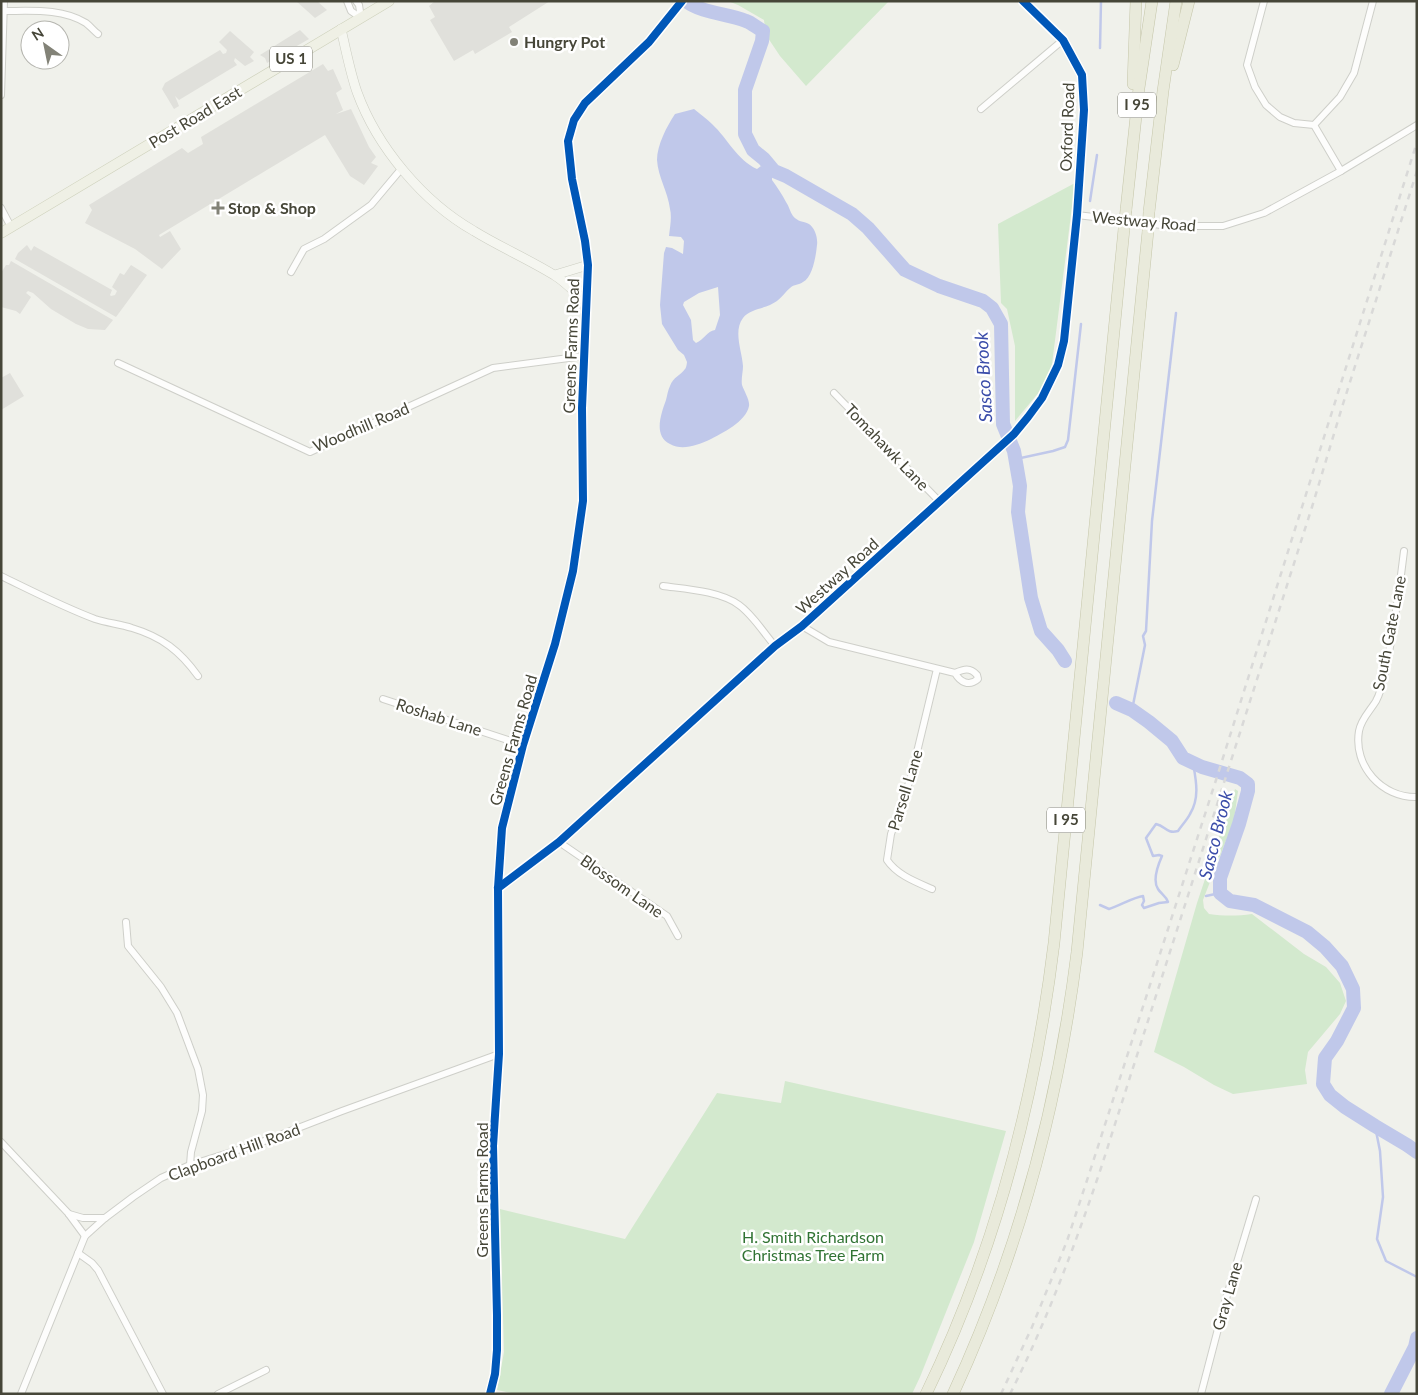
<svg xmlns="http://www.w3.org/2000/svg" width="1418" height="1395" font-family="Lato,sans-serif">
<rect width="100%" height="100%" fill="#f0f1eb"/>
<g fill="#d3e9ce">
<polygon points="728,1 889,1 806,86 780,56 766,35 764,20 738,5"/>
<polygon points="1075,183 1051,372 1040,391 1015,421 1015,346 1007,309 1001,303 998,224"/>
<path d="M 1235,789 L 1238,791 L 1234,820 L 1203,900 L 1204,908 L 1209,914 C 1224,916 1237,916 1252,914 L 1304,954 L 1326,967 L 1340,983 L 1346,1001 L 1340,1014 L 1308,1052 L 1305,1070 L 1307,1084 L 1233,1094 L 1214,1085 L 1184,1067 L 1154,1052 L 1197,903 Z"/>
<polygon points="785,1081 1006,1131 974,1242 920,1377 912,1394 516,1394 497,1390 504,1352 500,1209 625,1239 717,1093 781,1103"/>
</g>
<g fill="#e0e0db">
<polygon points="296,1 317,1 327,10 315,18"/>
<polygon points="435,1 550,1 509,27 512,32 475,54 473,50 454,61 430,20 435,17 429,6"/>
<polygon points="300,30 309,39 267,63 265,58 260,55"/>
<polygon points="230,31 254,52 250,57 254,61 245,66 235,58 234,61 237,65 179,100 175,96 179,106 174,109 162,89 165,83 220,50 223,54 226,53 227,50 219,42"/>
<polygon points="323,64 328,71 333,69 342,89 336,93 343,110 336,114 351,109 369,147 376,157 371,163 378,166 364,185 350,176 325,135 159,235 160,237 170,231 181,249 162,269 135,249 85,223 92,210 89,205 182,148 188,153 203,144 201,137"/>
<polygon points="27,245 31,251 34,246 112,290 110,295 111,296 115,295 117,291 112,287 120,273 124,275 131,265 147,275 116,317 15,259 18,253"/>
<polygon points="11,261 113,320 105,330 88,329 76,324 51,309 33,293 28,291 26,293 31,297 20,314 16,311 1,307 1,273 6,265 9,265"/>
<polygon points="10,373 24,396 1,410 1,378"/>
</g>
<path fill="#c0c8ea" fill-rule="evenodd" d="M 694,109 C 700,114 707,119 712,124 C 728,139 737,160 757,169 L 761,166 L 772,176 L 772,180 C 777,187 782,194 786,202 C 789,206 790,212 793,216 C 798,222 803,221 809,224 C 815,228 818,238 817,245 C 816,255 813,277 803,282 C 799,285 794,284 790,288 C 782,295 781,300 770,305 C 761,309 749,310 743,318 C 733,331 742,351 743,366 C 743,372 741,379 742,385 C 744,391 750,400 749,406 C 746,422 722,433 709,440 C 698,445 682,451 670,444 C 653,436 661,414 666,400 C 667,396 668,390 670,386 C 673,377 681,375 685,369 C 686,369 687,363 687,362 L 684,355 L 678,350 L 662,324 L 660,305 L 664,253 L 666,247 L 672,248 L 683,254 L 684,241 L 681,237 L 669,236 C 670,227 672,217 670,209 C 668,192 658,177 657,160 C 657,145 667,126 675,114 ZM 718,287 L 720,315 L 715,330 C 707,331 704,340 696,343 L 693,340 L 691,320 L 683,305 L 684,302 L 699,293 Z"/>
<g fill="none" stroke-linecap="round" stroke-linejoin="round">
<g stroke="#c0c8ea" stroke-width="2.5">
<polyline points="1100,48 1101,1"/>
<polyline points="1090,201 1097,155"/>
<polyline points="1016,459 1053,451 1065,447 1068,440 1081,324"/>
<polyline points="1132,710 1145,645 1143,636 1146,631 1152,521 1176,313"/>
<polyline points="1206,896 1220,893"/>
<path d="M 1100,905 L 1109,909 C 1119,906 1134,897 1143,896 L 1144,901 L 1142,905 L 1144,908 L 1159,903 L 1168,902 C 1166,896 1161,894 1158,889 C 1152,880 1158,865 1162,856 L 1159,855 L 1153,856 L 1146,838 L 1156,824 C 1166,826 1166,834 1178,831 C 1182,825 1187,820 1190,814 C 1200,798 1196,780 1193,763"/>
<polyline points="1375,1126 1380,1151 1383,1197 1377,1239 1386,1261 1417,1277"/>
</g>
<g stroke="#c0c8ea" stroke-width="14">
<path d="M 686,1 C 704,14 726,13 746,21 C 752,23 757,28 763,31 L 762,41 L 745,90 L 745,134 L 753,150 L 764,159 L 774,171 L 786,176 L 852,214 L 868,228 L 905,270 L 939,286 L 983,301 L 992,308 L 1001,324 L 1003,424 L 1014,451 L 1020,486 L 1018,512 L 1031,598 L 1041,631 L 1058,650 L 1065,661"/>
<polyline points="1116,703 1132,710 1149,722 1172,741 1183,758 1202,767 1240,778 1248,784 1248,791 1239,824 1220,878 1220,893 1230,901 1254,905 1307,932 1325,947 1342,966 1353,989 1354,1008 1337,1041 1325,1058 1323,1084 1330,1095 1345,1107 1375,1126 1407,1145 1417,1152"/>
<polyline points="1391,1394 1415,1347 1417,1338"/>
</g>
<g stroke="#cecfc9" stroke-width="8">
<g id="street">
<polyline points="347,1 351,11 361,18"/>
<polyline points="356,1 359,5 361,18"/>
<polyline points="1264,1 1247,65 1255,87 1266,105 1280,117 1294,123 1314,125 1341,171"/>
<path d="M 4,11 C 31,11 62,8 86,23 C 90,26 94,31 98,34"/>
<polyline points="1,95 4,1"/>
<polyline points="981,109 1063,40"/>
<polyline points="1314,125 1340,97 1354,73 1373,1"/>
<polyline points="1,208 11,227"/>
<polyline points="1077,215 1170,226 1223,226 1264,213 1341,171 1417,125"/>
<polyline points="291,272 304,249 324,239 371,205 402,168"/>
<polyline points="586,302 587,255 585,241 572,179 568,141 574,120 585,103 649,42 682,1"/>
<polyline points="118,363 310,452 493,368 584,356"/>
<polyline points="834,393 939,501"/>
<path d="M 1404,551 C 1399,592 1394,632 1385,672 C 1383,682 1381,692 1376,701 C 1370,711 1361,719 1359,731 C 1353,766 1382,798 1417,797"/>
<path d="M 1,576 C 32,591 63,607 95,619 C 107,623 120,624 132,628 C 162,637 180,651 198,676"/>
<path d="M 663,586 C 685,589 720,591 739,605 C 753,615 763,632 775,646"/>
<path d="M 802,626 L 829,642 L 955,673 C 964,669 970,667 977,675 L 978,679 C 969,687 960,682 955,673"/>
<polyline points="383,699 523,745"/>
<polyline points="559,842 667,916 678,936"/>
<polyline points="498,888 559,842 775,646 802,626 1014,434 1028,417 1042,398 1058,365 1064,341 1077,215 1084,110 1082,75 1063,40 1023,1"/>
<path d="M 932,889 C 916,882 897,875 887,860 L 891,834 L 911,777 L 937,669"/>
<polyline points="126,922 128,946 161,987 177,1013 198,1069 203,1095 202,1111 191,1152 190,1165"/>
<polyline points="1,1142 68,1213 85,1236"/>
<polyline points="69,1214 83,1218 105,1218"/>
<polyline points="78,1253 92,1263 98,1270 163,1394"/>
<polyline points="21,1394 85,1236 105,1218 133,1197 161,1178 190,1165 254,1145 342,1111 499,1054"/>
<polyline points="218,1394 266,1370"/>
<polyline points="1201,1394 1225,1302 1256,1199"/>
</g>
</g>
<g stroke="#cccec2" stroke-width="10">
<g id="secondary">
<path d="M 341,29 C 346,50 350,72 357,92 C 377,147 423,202 474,231 C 500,247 528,259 554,275 C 566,282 575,293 586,302 L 582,408 L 583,501 L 573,571 L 555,644 L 523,745 L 502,828 L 498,888 L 499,1054 L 493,1146 L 497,1315 L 497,1350 L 495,1374 L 490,1394"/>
<polyline points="555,275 588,265"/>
</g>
</g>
<g stroke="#ced1bb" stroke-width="11">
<polyline id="primary" points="1,233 389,1"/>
</g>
<g stroke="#c5c6a9" stroke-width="12">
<g id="highway">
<polyline points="1173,65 1189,1"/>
<polyline points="1133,84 1136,1"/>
<polyline points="1126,210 1139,88 1152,1"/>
<polyline points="1149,212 1163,91 1176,1"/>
<path d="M 926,1394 C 995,1252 1035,1099 1054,943 L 1124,229"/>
<path d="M 953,1394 C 1018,1254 1058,1105 1077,952 L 1148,231"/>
</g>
</g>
<use href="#street" stroke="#fdfdfc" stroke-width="6"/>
<use href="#secondary" stroke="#f5f6f0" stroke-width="9"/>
<use href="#primary" stroke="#eff0e5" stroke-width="10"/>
<use href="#highway" stroke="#e9eadb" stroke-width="11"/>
<g stroke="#d9d9d8" stroke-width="2.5" stroke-dasharray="6 6" stroke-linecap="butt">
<polyline points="1001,1394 1032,1327 1067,1241 1092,1165 1216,780 1417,142"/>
<path d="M 1010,1394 C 1047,1321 1075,1245 1101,1168 L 1312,507 L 1343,404 L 1417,171"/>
</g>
<g stroke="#c5c6a9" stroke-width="12" stroke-linecap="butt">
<g id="highway-bridge">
<polyline points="1124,229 1126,210"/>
<polyline points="1148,231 1149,212"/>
</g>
</g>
<use href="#highway-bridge" stroke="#e9eadb" stroke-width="11"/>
<g stroke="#fff" stroke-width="11">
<g id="cycleway">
<polyline points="498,888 559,842 775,646 802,626 1014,434 1028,417 1042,398 1058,365 1064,341 1077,215 1084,110 1082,75 1063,40 1023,1"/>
<polyline points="490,1394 495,1374 497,1350 497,1315 493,1146 499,1054 498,888 502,828 523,745 555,644 573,571 583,501 582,408 588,265 585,241 572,179 568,141 574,120 585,103 649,42 682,1"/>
</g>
</g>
<use href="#cycleway" stroke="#0057b8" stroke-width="8"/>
</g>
<g fill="#828277" stroke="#fff" stroke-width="2">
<circle cx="514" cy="42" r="5"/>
<path d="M215.5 200.5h5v5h5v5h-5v5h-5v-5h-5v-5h5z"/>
</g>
<g text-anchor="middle" stroke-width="5" stroke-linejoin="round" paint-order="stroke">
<g fill="#fff" stroke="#7e7e74" stroke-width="1">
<rect x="270" y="46.5" width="42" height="25" rx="4"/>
<rect x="1118" y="92.5" width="38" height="25" rx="4"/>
<rect x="1047" y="807.5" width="38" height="25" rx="4"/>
</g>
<g font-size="15" font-weight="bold" fill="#464638">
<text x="291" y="64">US 1</text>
<text x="1137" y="110">I 95</text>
<text x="1066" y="825">I 95</text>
</g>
<g font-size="16" font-weight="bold" fill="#464638" stroke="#fff" text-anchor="start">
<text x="524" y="48">Hungry Pot</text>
<text x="228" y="214">Stop &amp; Shop</text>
</g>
<g font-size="16" fill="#464638" stroke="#fff">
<text transform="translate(195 117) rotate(-31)" y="6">Post Road East</text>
<text transform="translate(1067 127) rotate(-88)" y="6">Oxford Road</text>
<text transform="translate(1144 221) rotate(5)" y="6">Westway Road</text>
<text transform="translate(571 346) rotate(-88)" y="6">Greens Farms Road</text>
<text transform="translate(361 427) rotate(-23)" y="6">Woodhill Road</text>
<text transform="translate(887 447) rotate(46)" y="6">Tomahawk Lane</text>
<text transform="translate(837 576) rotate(-42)" y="6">Westway Road</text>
<text transform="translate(1389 633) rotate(-79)" y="6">South Gate Lane</text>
<text transform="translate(439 717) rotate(18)" y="6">Roshab Lane</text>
<text transform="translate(513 740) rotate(-74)" y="6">Greens Farms Road</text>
<text transform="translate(905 790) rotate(-73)" y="6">Parsell Lane</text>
<text transform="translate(622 886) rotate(35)" y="6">Blossom Lane</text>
<text transform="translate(234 1152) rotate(-20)" y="6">Clapboard Hill Road</text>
<text transform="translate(482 1190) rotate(-90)" y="6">Greens Farms Road</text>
<text transform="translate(1227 1296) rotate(-74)" y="6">Gray Lane</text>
</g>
<g font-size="16" fill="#307333" stroke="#fff">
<text x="813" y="1243">H. Smith Richardson<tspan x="813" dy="18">Christmas Tree Farm</tspan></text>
</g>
<g font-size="18" font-style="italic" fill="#3a4ca9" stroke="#fff">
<text transform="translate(984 377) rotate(-93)" y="6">Sasco Brook</text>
<text transform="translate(1216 835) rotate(-76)" y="6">Sasco Brook</text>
</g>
</g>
<rect width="1418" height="1395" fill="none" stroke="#464638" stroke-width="5"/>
<g transform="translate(45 45) rotate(327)"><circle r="24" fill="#ffffff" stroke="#b5b5af"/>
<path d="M0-4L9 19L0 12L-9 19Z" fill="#828277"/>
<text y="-8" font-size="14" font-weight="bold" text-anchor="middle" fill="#464638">N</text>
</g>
</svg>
